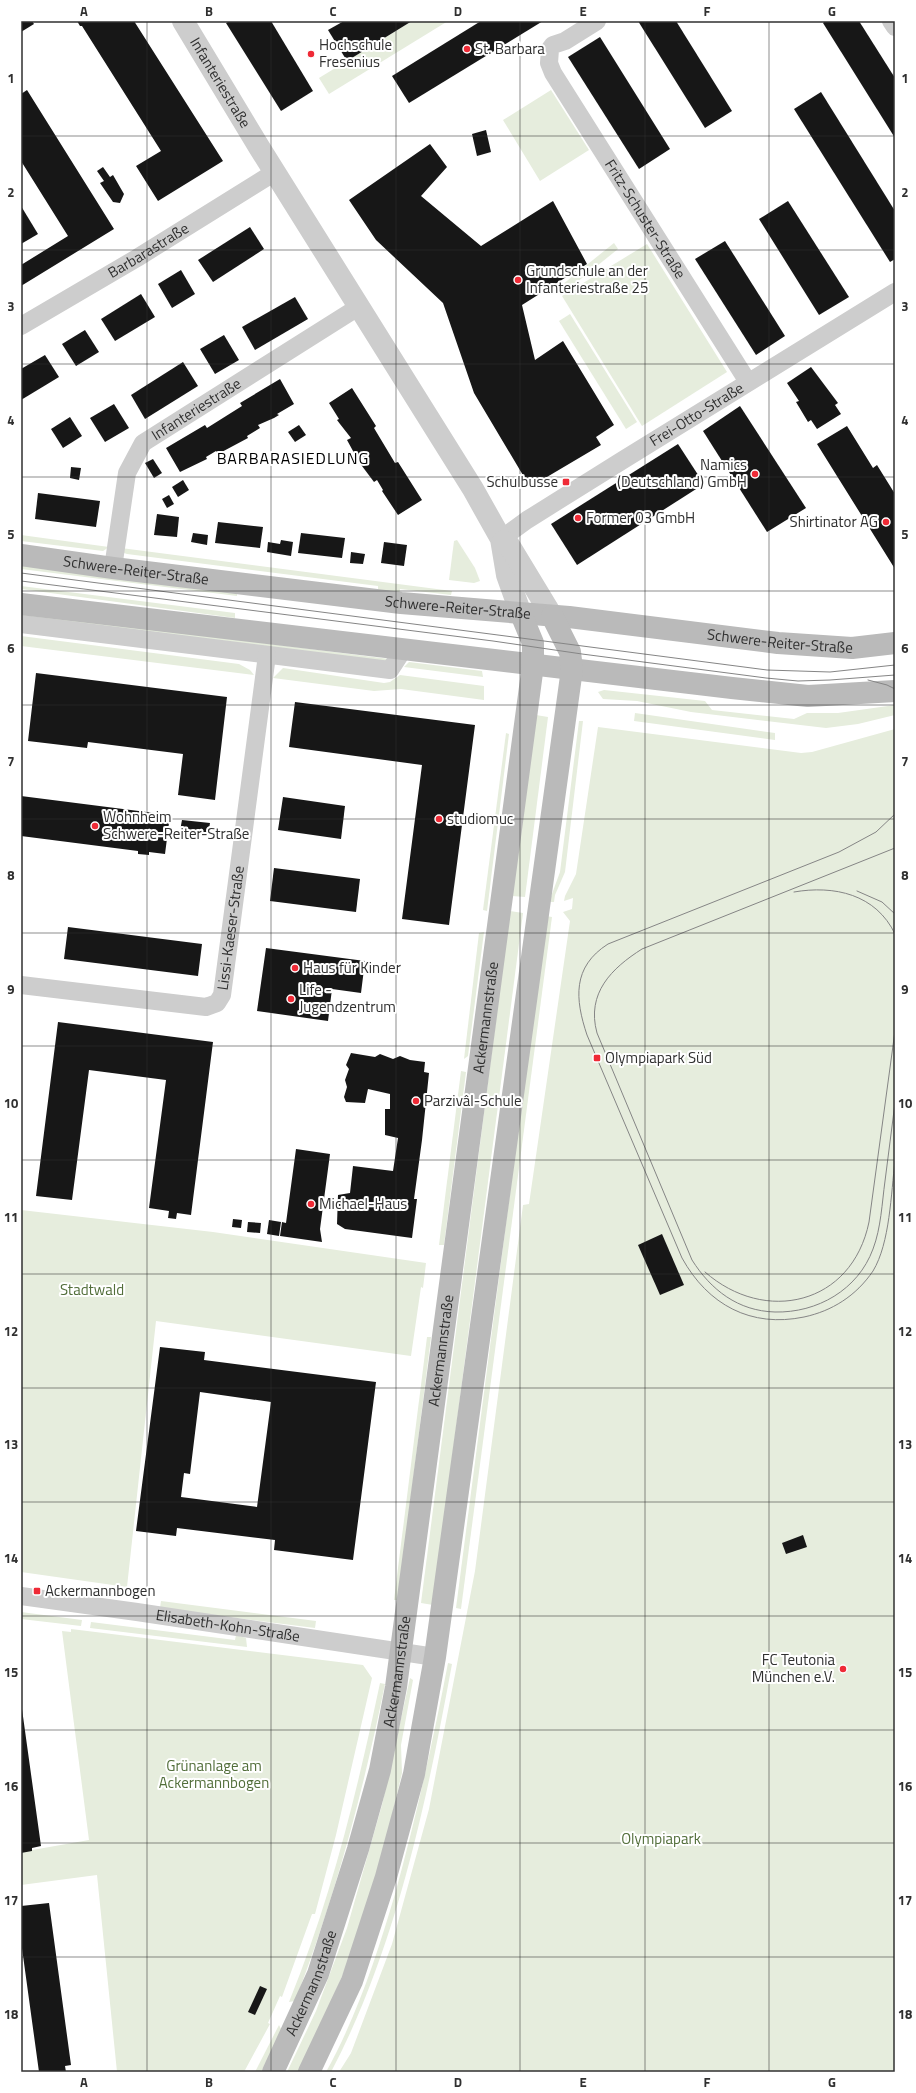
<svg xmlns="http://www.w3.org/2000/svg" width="916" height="2093" font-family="'Titillium Web',sans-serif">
<rect width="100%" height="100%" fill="#fff"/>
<g fill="#e6eddd">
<polygon points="412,21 448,21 329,94 319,78"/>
<polygon points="551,90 589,150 540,181 503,120"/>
<polygon points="614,243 618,249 561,295 557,289"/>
<polygon points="647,244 727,372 642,426 562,296"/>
<polygon points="570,314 637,422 626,429 559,321"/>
<polygon points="21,535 109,547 103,551 21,541"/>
<polygon points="457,540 475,568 480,581 474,583 449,580 454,541"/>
<polygon points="121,548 452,591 451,595 400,589 399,595 378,592 378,586 127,554 124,553"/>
<polygon points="21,564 237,592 237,596 21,569"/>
<polygon points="21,586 235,613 235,618 21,589"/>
<polygon points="21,612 389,659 384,663 21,617"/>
<polygon points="21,636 239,664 250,670 254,675 21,646"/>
<polygon points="409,662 482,671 483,677 404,667"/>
<polygon points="283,668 384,683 390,682 400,675 484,686 484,700 401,689 374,691 273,678"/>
<polygon points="604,690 705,701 712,710 794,719 807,713 838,713 895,705 895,715 858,724 826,728 691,712 637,701 603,699 598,692"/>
<polygon points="635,713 775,733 775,740 634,721"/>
<polygon points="536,715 548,717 525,897 512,896"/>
<polygon points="579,721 583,721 565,872 555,895 554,902 549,902 560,872"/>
<polygon points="598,727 801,753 812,752 895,729 895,2072 339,2072 351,2053 392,1944 429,1809 475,1571 523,1205 529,1204 570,921 563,912 572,909 573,898 564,901 565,896 576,874"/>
<polygon points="506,733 509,734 487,911 483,910"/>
<polygon points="510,911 523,913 433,1605 421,1603"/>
<polygon points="546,916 552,917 461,1609 456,1608"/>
<polygon points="484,932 468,1056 464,1059 479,933"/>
<polygon points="461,1071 466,1072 444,1245 439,1245"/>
<polygon points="21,1210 213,1232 426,1263 423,1288 421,1287 411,1356 156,1321 127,1587 21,1572"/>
<polygon points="427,1337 431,1337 398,1600 394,1600"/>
<polygon points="161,1601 316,1621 315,1628 160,1608"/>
<polygon points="21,1612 82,1620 81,1626 21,1619"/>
<polygon points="91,1622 235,1640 236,1635 246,1638 247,1647 90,1628"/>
<polygon points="71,1629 363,1665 372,1678 336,1835 315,1914 312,1914 282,1997 280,1996 268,2023 270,2024 244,2072 117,2072 97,1875 21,1885 21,1852 89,1840 62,1631 71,1632"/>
<path d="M 448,1663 L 452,1664 C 427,1800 396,1949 331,2072 L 326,2072 C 357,2016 377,1955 395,1894 C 416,1818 433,1741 448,1663 Z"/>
<polygon points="410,1678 413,1680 401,1745 402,1773 383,1854 358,1939 301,2072 287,2072 316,2011 347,1928 382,1805"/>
<path d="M 380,1683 L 385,1684 C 363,1792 335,1898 295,2001 L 289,2002 C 331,1899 357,1792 380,1683 Z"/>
<polygon points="279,2025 282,2031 261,2072 255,2072"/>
</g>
<g fill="#171717" fill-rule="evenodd">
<polygon points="21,21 32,21 34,24 21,32"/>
<polygon points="77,21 134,21 223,161 158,201 136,166 161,151 82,26 80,26"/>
<polygon points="230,21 271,21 313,91 281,111 226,23"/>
<polygon points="344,21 412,21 347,61 328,30"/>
<polygon points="481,21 543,21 409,103 392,76"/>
<polygon points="638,21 676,21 732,111 705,128"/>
<polygon points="825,21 859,21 895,78 895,138 823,23"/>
<polygon points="600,37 670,149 639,169 568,57"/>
<polygon points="27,90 114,229 21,286 21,265 68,236 21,161 21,94"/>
<polygon points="821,92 895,211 895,259 890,262 794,109"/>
<polygon points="486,130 491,152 477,156 472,134"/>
<polygon points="430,144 447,167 421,196 481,246 553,201 587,264 522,305 535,360 563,341 614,425 596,437 601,445 530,487 474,393 443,303 376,240 349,200"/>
<polygon points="103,167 110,177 113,175 124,194 120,203 113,202 100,183 104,181 97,171"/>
<polygon points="788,201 849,297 819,315 759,219"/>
<polygon points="21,206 38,234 21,244"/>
<polygon points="250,227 264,249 213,282 198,260"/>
<polygon points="725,241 785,336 756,355 695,259"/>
<polygon points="181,270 195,294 172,308 158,284"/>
<polygon points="141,294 155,317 115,341 101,319"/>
<polygon points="295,297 308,319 255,350 242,327"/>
<polygon points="85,330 99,352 76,366 62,344"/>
<polygon points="224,335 239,360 215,374 200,349"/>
<polygon points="45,355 59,377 21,400 21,369"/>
<polygon points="183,362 198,386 145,419 131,395"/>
<polygon points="811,367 838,403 835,405 841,414 817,429 811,420 808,422 796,402 799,401 787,383"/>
<polygon points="280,379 294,404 277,414 279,415 274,418 258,425 260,428 247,436 248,438 218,454 216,451 206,457 207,459 180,472 166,448 205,425 207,428 242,406 240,403"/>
<polygon points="352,388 376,426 374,428 395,463 398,462 422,500 398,515 382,491 383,490 377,480 374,482 359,462 347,440 351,438 340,424 337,420 339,419 329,403"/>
<polygon points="114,404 129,428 105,442 90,418"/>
<polygon points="740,406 806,508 767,532 703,431"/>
<polygon points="70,417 82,436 63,448 51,429"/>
<polygon points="299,425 306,435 295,442 288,432"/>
<polygon points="847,426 873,468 877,465 895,494 895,569 817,444"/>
<polygon points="678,444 704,484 577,565 551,524"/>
<polygon points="153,459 162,473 154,478 145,463"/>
<polygon points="71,467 81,468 79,480 70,478"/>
<polygon points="183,480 189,490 178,497 172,487"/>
<polygon points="38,493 100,501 96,527 35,519"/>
<polygon points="169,495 174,504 167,508 162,499"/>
<polygon points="157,514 179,517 177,537 154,535"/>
<polygon points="218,522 263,527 260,548 215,543"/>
<polygon points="193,533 208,535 207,545 191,542"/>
<polygon points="301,533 345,538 342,558 298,553"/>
<polygon points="281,540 293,542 291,556 267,552 268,542 280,544"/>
<polygon points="384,542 407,545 404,566 381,563"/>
<polygon points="351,552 365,554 363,564 350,563"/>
<polygon points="36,673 227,697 215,800 178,795 183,754 88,742 87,748 28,741"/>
<polygon points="295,702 475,725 449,925 402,919 422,765 289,747"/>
<polygon points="21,796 170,815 165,854 149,852 149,855 138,854 138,851 21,836"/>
<polygon points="283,797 345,806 341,839 278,830"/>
<polygon points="182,820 210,823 208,835 180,831"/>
<polygon points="274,868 360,879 356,912 270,901"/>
<polygon points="68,927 202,944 198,976 64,959"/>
<polygon points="266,948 365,961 361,993 332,989 328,1021 257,1011"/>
<polygon points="58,1022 213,1042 191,1215 177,1213 176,1219 168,1218 169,1211 149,1208 166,1080 89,1070 72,1200 36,1196"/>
<polygon points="351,1053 375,1057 380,1054 393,1059 400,1056 410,1060 425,1062 424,1072 429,1073 422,1140 414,1199 417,1199 412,1238 345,1229 337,1224 338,1195 350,1193 353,1166 393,1171 398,1138 385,1135 385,1109 390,1109 390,1094 368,1089 365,1103 346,1102 344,1097 347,1087 345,1080 349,1069 346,1065"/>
<polygon points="296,1149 330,1154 320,1229 322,1242 280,1236 282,1222 286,1223"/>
<polygon points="233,1219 242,1220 241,1228 232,1227"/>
<polygon points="269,1220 281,1222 279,1236 267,1234"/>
<polygon points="248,1222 261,1223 260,1233 247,1232"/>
<polygon points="662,1234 684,1285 660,1295 638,1245"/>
<path d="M 160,1347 L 205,1352 L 204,1360 L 376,1382 L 353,1560 L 274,1550 L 275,1540 L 177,1528 L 176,1536 L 136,1531 ZM 200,1392 L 271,1402 L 257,1507 L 181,1497 L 184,1473 L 190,1474 Z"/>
<polygon points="803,1535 807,1547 786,1554 782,1543"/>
<polygon points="21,1702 41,1846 32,1848 32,1851 21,1853"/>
<polygon points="49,1903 71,2065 65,2066 66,2072 39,2072 21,1941 21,1906"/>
<polygon points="260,1986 267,1989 255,2015 248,2012"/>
</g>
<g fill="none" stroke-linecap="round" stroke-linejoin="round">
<g stroke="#cdcdcd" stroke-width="18">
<path id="s1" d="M 597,21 L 565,41 L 553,45 L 550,49 L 549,63 L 553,73 L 748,382"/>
<polyline points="891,21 895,27"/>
<path id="s2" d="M 21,326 L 137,258 L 275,172"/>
<path id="s3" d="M 501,539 L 527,520 L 623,460 L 895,292"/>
<path id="s4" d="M 113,568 L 127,473 L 143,443 L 360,306"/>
<polyline points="21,624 390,670 403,650"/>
<path id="s5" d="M 21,985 L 206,1007 L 217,1003 L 222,995 L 267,655"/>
<path id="s6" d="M 21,1596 L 137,1612 L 435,1657"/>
</g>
<g stroke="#cdcdcd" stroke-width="22">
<path id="s7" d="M 183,21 L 259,147 L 473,489 L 501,539 L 507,575 L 521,614"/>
<polyline points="503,541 509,545 552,616"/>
</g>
<g stroke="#bababa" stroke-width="22">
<path id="s8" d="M 21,555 L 113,568 L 401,603 L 569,617 L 778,643 L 852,648 L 895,643"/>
<polyline points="21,604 732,688 808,696 895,691"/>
<path id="s9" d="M 273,2072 L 318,1974 L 358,1849 L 380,1770 L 396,1687 L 533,665 L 533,643 L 521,614"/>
<polyline points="309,2072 352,1981 386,1877 414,1774 435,1657 572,669 570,652 552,616"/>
</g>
<g stroke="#858585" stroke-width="1">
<polyline points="21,573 767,670 830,672 895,665"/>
<polyline points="21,581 493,641 582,654 766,678 798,681 830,680 895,675"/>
<polyline points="868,680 887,685 895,689"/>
<path d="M 895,814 L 876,832 L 839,852 L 608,944 C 572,967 575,999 587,1035 L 682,1258 C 708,1305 751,1328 804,1317 C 832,1311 856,1296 873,1271 C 890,1243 891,1193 895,1161"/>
<path d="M 895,848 L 642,949 C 612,968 586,993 597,1033 L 692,1260 C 711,1290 738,1311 775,1312 C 817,1313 858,1290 873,1249 C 881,1228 882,1203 885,1181 C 888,1155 892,1129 895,1103"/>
<polyline points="857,891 882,902 895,914"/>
<path d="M 794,892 C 834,885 876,894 895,934"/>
<path d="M 705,1272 C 765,1325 852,1305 869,1222 L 895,1031"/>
</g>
</g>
<path fill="none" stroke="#303030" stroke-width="1" stroke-opacity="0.55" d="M 147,21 L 147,2072M 271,21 L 271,2072M 396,21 L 396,2072M 520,21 L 520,2072M 645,21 L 645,2072M 769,21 L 769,2072M 21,136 L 895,136M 21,250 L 895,250M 21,364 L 895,364M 21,477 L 895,477M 21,591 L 895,591M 21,705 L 895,705M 21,819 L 895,819M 21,933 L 895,933M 21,1046 L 895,1046M 21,1160 L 895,1160M 21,1274 L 895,1274M 21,1388 L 895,1388M 21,1502 L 895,1502M 21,1616 L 895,1616M 21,1730 L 895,1730M 21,1843 L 895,1843M 21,1957 L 895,1957"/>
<g fill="#ef2a36" stroke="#fff" stroke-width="1.5">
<circle cx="467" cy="49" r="4"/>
<circle cx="311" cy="54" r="4"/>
<circle cx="518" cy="280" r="4"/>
<circle cx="755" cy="474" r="4"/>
<rect x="562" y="478" width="8" height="8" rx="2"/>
<circle cx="578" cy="518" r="4"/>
<circle cx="886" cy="522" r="4"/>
<circle cx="439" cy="819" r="4"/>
<circle cx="95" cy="826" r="4"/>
<circle cx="295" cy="968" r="4"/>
<circle cx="291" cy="999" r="4"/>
<rect x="593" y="1054" width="8" height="8" rx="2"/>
<circle cx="416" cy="1101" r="4"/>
<circle cx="311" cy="1204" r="4"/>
<rect x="33" y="1587" width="8" height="8" rx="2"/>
<circle cx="843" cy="1669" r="4"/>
</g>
<g text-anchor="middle" stroke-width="4" stroke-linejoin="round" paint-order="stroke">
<g font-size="15" fill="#303030" stroke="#fff" text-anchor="start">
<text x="319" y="50">Hochschule<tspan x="319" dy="17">Fresenius</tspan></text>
<text x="475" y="54">St. Barbara</text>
<text x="526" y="276">Grundschule an der<tspan x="526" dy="17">Infanteriestraße 25</tspan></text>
<text x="747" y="470" text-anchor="end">Namics<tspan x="747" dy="17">(Deutschland) GmbH</tspan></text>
<text x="558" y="487" text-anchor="end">Schulbusse</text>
<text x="586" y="523">Former 03 GmbH</text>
<text x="878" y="527" text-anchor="end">Shirtinator AG</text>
<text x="103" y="822">Wohnheim<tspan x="103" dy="17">Schwere-Reiter-Straße</tspan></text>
<text x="447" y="824">studiomuc</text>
<text x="303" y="973">Haus für Kinder</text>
<text x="299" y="995">Life -<tspan x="299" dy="17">Jugendzentrum</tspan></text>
<text x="605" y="1063">Olympiapark Süd</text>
<text x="424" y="1106">Parzivâl-Schule</text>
<text x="319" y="1209">Michael-Haus</text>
<text x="45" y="1596">Ackermannbogen</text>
<text x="835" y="1665" text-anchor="end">FC Teutonia<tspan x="835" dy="17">München e.V.</tspan></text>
</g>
<g font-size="15" fill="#303030" stroke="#fff">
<text dy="5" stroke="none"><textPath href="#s7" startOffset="72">Infanteriestraße</textPath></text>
<text dy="5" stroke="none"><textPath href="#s1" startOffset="253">Fritz-Schuster-Straße</textPath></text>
<text dy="5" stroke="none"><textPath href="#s2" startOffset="148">Barbarastraße</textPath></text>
<text dy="5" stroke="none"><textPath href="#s4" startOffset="193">Infanteriestraße</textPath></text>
<text dy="5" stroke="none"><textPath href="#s3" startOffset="232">Frei-Otto-Straße</textPath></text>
<text dy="5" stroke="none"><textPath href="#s8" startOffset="116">Schwere-Reiter-Straße</textPath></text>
<text dy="5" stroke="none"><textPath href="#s8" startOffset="440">Schwere-Reiter-Straße</textPath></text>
<text dy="5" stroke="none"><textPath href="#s8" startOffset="764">Schwere-Reiter-Straße</textPath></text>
<text dy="5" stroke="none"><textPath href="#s5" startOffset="275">Lissi-Kaeser-Straße</textPath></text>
<text dy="5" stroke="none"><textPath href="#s9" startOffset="1081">Ackermannstraße</textPath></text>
<text dy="5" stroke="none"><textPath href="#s9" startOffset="745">Ackermannstraße</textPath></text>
<text dy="5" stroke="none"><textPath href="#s6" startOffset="209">Elisabeth-Kohn-Straße</textPath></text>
<text dy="5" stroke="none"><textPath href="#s9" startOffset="421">Ackermannstraße</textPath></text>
<text dy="5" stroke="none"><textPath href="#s9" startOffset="97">Ackermannstraße</textPath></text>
</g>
<g font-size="15" fill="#526e3a" stroke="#fff">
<text x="92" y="1295">Stadtwald</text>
<text x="214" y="1771">Grünanlage am<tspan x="214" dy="17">Ackermannbogen</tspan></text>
<text x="661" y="1844">Olympiapark</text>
</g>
<g font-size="16" letter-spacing="1" fill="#000" stroke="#fff">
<text x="293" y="464">BARBARASIEDLUNG</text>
</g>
</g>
<rect width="916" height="2093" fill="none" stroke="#ffffff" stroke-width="44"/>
<rect x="22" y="22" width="872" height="2049" fill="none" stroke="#303030" stroke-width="1.5"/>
<g font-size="13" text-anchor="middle" font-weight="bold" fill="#303030">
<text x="84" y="16">A</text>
<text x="209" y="16">B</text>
<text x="333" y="16">C</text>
<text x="458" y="16">D</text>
<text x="583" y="16">E</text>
<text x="707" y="16">F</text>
<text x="832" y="16">G</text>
<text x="11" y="83">1</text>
<text x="905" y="83">1</text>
<text x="11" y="197">2</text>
<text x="905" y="197">2</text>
<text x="11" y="311">3</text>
<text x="905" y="311">3</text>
<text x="11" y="425">4</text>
<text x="905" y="425">4</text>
<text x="11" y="539">5</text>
<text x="905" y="539">5</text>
<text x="11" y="653">6</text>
<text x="905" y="653">6</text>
<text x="11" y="766">7</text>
<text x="905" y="766">7</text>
<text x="11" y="880">8</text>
<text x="905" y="880">8</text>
<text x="11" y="994">9</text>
<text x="905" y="994">9</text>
<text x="11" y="1108">10</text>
<text x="905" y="1108">10</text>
<text x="11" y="1222">11</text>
<text x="905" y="1222">11</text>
<text x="11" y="1336">12</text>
<text x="905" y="1336">12</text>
<text x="11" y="1449">13</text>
<text x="905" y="1449">13</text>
<text x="11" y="1563">14</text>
<text x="905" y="1563">14</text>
<text x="11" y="1677">15</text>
<text x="905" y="1677">15</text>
<text x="11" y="1791">16</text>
<text x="905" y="1791">16</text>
<text x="11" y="1905">17</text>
<text x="905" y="1905">17</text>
<text x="11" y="2019">18</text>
<text x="905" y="2019">18</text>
<text x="84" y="2087">A</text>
<text x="209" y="2087">B</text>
<text x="333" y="2087">C</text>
<text x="458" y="2087">D</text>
<text x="583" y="2087">E</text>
<text x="707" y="2087">F</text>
<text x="832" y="2087">G</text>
</g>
</svg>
